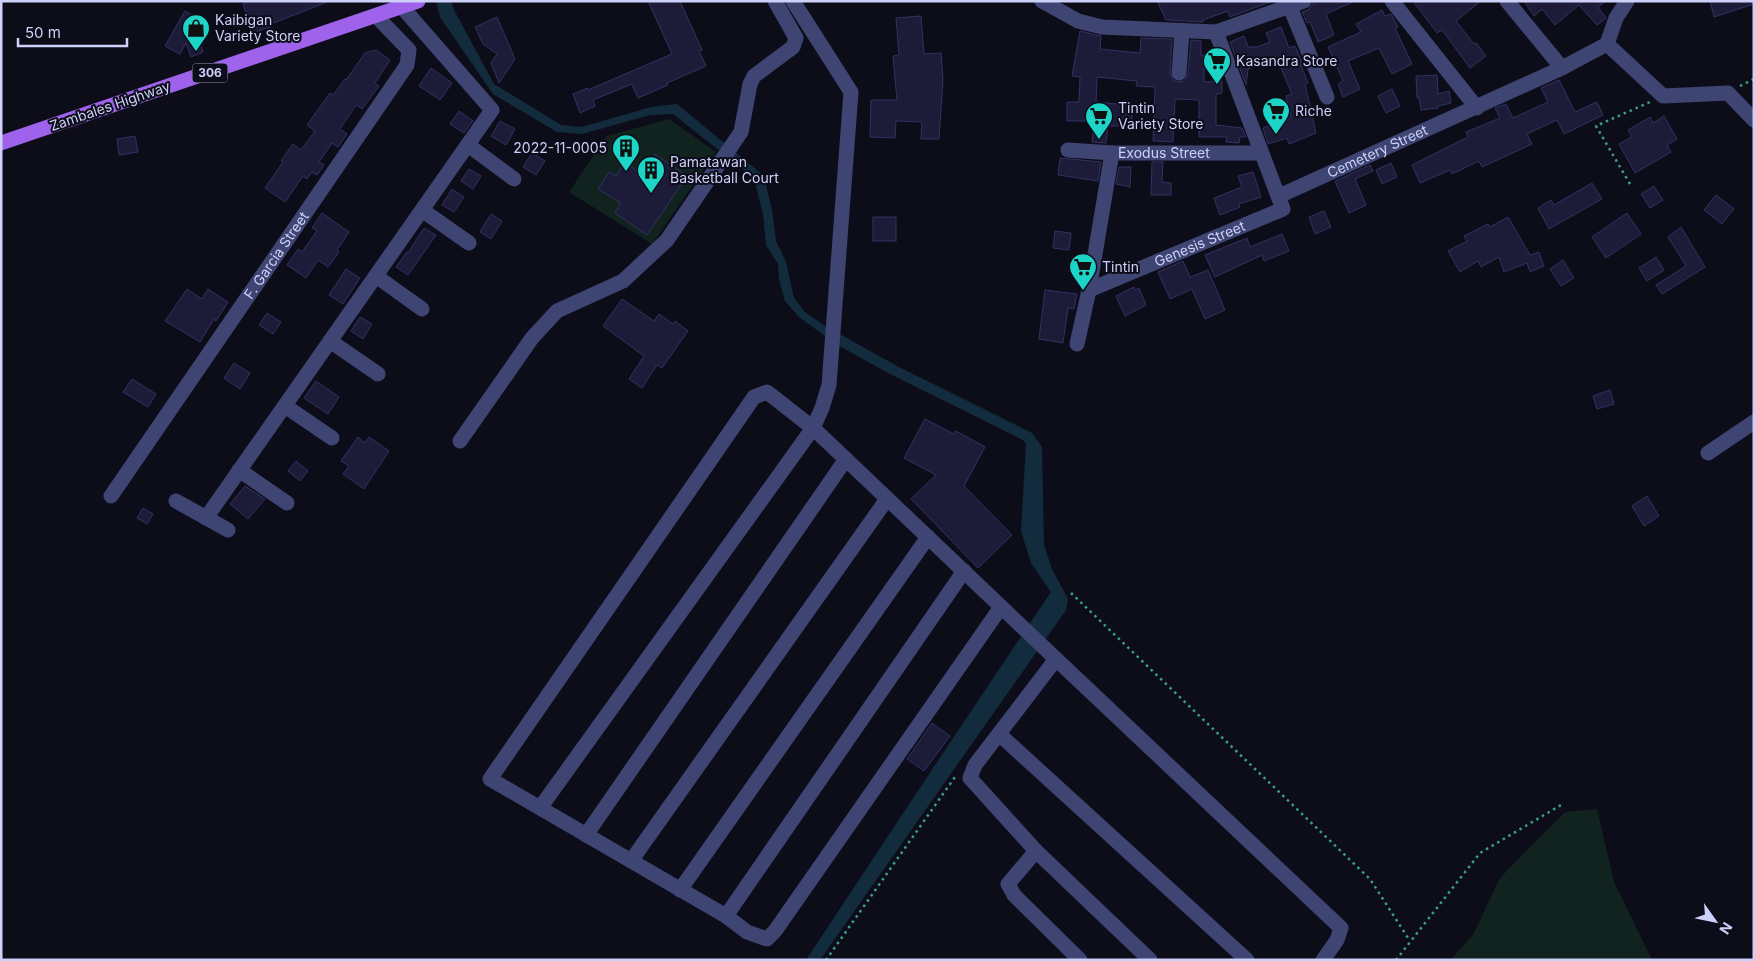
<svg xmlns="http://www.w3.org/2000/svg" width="1755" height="961" font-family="Inter,sans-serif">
<rect width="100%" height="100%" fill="#0d0d1a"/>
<g fill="#11231f">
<polygon points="669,119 716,152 652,244 569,192 607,136"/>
<polygon points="1597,809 1614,882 1652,960 1450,960 1473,935 1500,878 1533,844 1565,812"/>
</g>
<polygon fill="#132c3d" points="436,1 451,1 454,10 494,84 561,125 582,127 651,107 677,104 764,176 772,210 776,241 786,262 794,298 805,312 825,326 897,366 1032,433 1042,447 1044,545 1052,569 1068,599 1066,610 820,960 806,960 951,741 1051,592 1031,563 1021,531 1026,444 1023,440 888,373 836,344 799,317 785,301 779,279 778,264 766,245 763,214 754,178 673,114 650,115 582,134 557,132 493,94 440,17"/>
<g fill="#1c1c39" stroke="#323162">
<polygon points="249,1 327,1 327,2 271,24 272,26 253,33 243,4"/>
<polygon points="648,1 680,1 702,50 699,51 706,66 667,83 668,85 638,98 632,84 593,100 595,106 580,113 573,94 588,88 588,90 672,54"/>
<polygon points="1157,1 1270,1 1270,2 1230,17 1228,11 1203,20 1203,22 1166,20"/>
<polygon points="1317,1 1355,1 1326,14 1334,35 1318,42 1310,22 1307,23 1302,12 1308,10 1313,3"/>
<polygon points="1413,1 1481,1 1456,21 1474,44 1476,43 1486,56 1470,68 1442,30 1437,33"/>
<polygon points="1524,1 1606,1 1598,7 1606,18 1597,25 1579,5 1555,25 1542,9 1534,16"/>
<polygon points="1710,1 1754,1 1754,4 1714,17"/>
<polygon points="1382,10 1385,16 1391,14 1398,27 1395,28 1412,64 1392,74 1379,48 1348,61 1360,89 1343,97 1338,84 1343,81 1328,47 1361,32 1356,24"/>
<polygon points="185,11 201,20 195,29 203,52 191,57 186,43 180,54 165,46"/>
<polygon points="921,16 924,54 941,53 943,79 939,139 921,139 922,122 896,121 895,138 870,137 871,100 897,100 893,56 899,55 896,18"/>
<polygon points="497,17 515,59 499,83 491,63 497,54 483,44 475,27"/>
<polygon points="1281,27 1289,48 1295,46 1302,62 1300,63 1308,83 1305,84 1316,133 1289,144 1287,138 1268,144 1263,128 1291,118 1286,96 1292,94 1277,59 1248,69 1246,85 1230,42 1244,36 1248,47 1257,47 1270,42 1266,33"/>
<polygon points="1080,31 1101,36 1100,49 1140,53 1141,38 1172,39 1170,73 1173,80 1178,82 1184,81 1188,74 1191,40 1201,41 1201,55 1204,55 1204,82 1222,81 1222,93 1216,94 1216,125 1242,128 1246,137 1240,137 1239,143 1226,142 1227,137 1199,137 1199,100 1175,99 1173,142 1153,141 1155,87 1136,86 1137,81 1097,77 1096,102 1118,104 1118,103 1132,103 1132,126 1108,126 1106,143 1092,142 1094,121 1067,121 1067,102 1079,102 1080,77 1072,76"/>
<polygon points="376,50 390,60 375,83 379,86 362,109 356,105 340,129 347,134 338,147 332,143 319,162 324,165 317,175 312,172 307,179 303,176 285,202 265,188 283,162 281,161 293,144 301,150 315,131 307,125 330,93 333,95 345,79 346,80 365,53"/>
<polygon points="431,68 452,83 440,100 419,86"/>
<polygon points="1437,75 1438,94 1449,91 1451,103 1438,106 1438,108 1421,110 1419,97 1417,98 1416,76"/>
<polygon points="1559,80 1575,112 1597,102 1603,115 1564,134 1557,120 1527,134 1532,144 1482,167 1479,161 1452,174 1450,170 1420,183 1412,165 1468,137 1466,132 1500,118 1495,108 1506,104 1513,118 1548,102 1541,88"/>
<polygon points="1392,89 1400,106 1386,113 1378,96"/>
<polygon points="459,111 473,121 464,133 450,124"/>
<polygon points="1664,116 1677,139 1667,145 1671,152 1635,173 1619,144 1632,137 1628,130 1650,117 1653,123"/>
<polygon points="500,121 515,129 506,145 491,136"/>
<polygon points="135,136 138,152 119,155 117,139"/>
<polygon points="532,153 545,161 536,175 523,167"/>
<polygon points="655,154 687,176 647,235 615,213 621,203 598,189 609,172 616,176 625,162 641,174"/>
<polygon points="1060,158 1101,162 1098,181 1058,175"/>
<polygon points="1152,162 1163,162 1162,182 1171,183 1171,195 1151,195"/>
<polygon points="1391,163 1397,177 1382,184 1376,170"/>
<polygon points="1370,165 1373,171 1355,179 1366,205 1349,213 1335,181"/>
<polygon points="1119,167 1131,167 1130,187 1116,184"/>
<polygon points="469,169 481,176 473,189 461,181"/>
<polygon points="1253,172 1261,197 1239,204 1240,207 1220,215 1214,198 1242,187 1238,176"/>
<polygon points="1592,183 1602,199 1549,229 1538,208 1551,200 1554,205"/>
<polygon points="1654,186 1663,200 1650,208 1641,194"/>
<polygon points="452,189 464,197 454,212 442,205"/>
<polygon points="1716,195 1734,209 1722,224 1704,210"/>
<polygon points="1324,211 1331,227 1315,234 1309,217"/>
<polygon points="322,213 349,232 337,250 339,252 328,267 318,260 306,278 287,265 298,249 302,252 317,231 312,228"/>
<polygon points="1627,213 1641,234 1606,258 1592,237"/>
<polygon points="491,214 502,221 491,239 480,232"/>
<rect x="873" y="217" width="23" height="24"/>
<polygon points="1508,217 1530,255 1539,252 1544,266 1530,272 1527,263 1504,272 1499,257 1481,267 1478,261 1460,272 1448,251 1467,241 1464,236 1488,224 1490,227"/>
<polygon points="1681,227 1705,267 1662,294 1656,285 1686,266 1668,237"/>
<polygon points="424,228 436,235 408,275 396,267 407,252 408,253"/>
<polygon points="1055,231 1071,233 1069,250 1053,248"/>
<polygon points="1282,234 1289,251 1264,261 1262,255 1215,277 1205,255 1247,238 1250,247"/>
<polygon points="1656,257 1664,270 1647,281 1639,268"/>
<polygon points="1563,260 1574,278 1561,286 1550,269"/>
<polygon points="1183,261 1190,277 1208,270 1225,310 1205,319 1192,289 1170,299 1158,272"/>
<polygon points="346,269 360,278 343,304 329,295"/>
<polygon points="1134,287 1135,290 1139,288 1146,305 1125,316 1116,296"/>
<polygon points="187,289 202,299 208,289 228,302 216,321 214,319 200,342 165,321"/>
<polygon points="1045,290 1077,294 1074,309 1068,308 1063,343 1039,339"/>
<polygon points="622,299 654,321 659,314 673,324 675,321 688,331 662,368 657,365 642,388 629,379 644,356 603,326"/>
<polygon points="267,313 281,322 273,334 259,325"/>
<polygon points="360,317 372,324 363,339 351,331"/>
<polygon points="234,363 250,373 240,389 224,378"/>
<polygon points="132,379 156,394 148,407 123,392"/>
<polygon points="316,381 339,397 328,414 304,398"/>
<polygon points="1610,390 1614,404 1597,409 1593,396"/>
<polygon points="925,419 954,434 956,431 985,447 964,486 1012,535 978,568 911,499 936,475 904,458"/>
<polygon points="358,437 365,443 369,437 389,451 364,489 343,474 349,466 341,461"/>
<polygon points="296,461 308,471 300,481 288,471"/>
<polygon points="245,486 265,499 248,519 230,504"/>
<polygon points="1647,496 1659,516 1644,526 1632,506"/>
<polygon points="143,508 153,514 147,524 137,518"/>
<polygon points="932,723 950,736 924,771 907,759"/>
</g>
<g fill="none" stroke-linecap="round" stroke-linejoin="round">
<g stroke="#3b9e87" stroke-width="2.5" stroke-dasharray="2.5 4" stroke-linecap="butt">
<polyline points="1740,86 1754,79"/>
<polyline points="1630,184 1596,126 1650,102"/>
<polyline points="1071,593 1370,879 1410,941"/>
<polyline points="826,960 955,777"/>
<polyline points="1396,960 1480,853 1561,805"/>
</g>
<g stroke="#3e4573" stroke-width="15">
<polyline points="793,1 851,92 829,385 822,408 813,428 1056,659 975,765 970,778 1036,851 1150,960"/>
<polyline points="1042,1 1078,21 1102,27 1216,32 1304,1"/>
<polyline points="1392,1 1477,108"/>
<polyline points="1507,1 1562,68"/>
<polyline points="1290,7 1327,97"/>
<polyline points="1607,44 1663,96 1728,93 1754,120"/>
<polyline points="1607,44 1616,18 1627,1"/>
<polyline points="1179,73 1182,31"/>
<polyline points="468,145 514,179"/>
<path id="s1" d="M 1068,150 L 1112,153 L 1261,153"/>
<path id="s2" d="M 1279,196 L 1562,68 L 1607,44"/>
<polyline points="422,210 469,243"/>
<polyline points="376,276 422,309"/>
<path id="s3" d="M 1089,290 L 1283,209 L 1216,32"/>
<polyline points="330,341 378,374"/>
<polyline points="1077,344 1089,290 1112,153"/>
<polyline points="285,406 332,438"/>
<polyline points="460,441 532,338 557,311 623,281 667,240 741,132 750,84 754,76 793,47 796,38 775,1"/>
<polyline points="1708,453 1754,422"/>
<polyline points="239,470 287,503"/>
<path id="s4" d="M 111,496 L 407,65 L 409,50 L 376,16"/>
<polyline points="176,501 228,530"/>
<polyline points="206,518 492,110 402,7"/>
<polyline points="1056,659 1341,928 1337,940 1323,960"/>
<polyline points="999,734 1247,960"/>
<polyline points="540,808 813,428 767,392 754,397 490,779 726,916 964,571"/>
<polyline points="586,835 846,459"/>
<polyline points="1036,851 1008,884 1014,895 1080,960"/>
<polyline points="631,861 887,499"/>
<polyline points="680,890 928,537"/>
<polyline points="726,916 747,932 767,939 775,931 1001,607"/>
</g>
<polyline stroke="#9f62ea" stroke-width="15" points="1,143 418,1"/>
</g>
<defs>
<g id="shop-pin" transform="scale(1.4375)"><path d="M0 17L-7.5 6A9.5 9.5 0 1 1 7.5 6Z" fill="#1cd5c7" stroke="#0d0d1a"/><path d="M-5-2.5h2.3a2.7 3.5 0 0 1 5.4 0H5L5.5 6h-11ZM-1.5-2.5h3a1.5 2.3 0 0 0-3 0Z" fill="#111"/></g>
<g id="supermarket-pin" transform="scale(1.4375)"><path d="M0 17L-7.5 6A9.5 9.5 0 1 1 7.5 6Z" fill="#1cd5c7" stroke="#0d0d1a"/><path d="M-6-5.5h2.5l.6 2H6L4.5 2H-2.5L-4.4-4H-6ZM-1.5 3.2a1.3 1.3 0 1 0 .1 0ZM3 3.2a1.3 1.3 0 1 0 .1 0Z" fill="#111"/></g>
<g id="building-pin" transform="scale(1.4375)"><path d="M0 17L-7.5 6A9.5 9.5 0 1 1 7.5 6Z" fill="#1cd5c7" stroke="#0d0d1a"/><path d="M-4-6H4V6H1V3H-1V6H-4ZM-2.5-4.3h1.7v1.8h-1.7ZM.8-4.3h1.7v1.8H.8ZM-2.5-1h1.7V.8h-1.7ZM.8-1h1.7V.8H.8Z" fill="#111"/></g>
</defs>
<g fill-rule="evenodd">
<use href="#shop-pin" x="196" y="28"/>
<use href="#supermarket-pin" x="1217" y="61"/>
<use href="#supermarket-pin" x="1276" y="111"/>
<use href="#supermarket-pin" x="1099" y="116"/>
<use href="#building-pin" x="626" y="148"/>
<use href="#building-pin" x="651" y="170"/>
<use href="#supermarket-pin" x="1083" y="267"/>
</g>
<g text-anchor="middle" stroke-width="4" stroke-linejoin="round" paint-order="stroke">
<rect fill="#0d0d1a" stroke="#9396b5" stroke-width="1" x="192.5" y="63.5" width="35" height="19" rx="4"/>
<g font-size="12" font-weight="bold" fill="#cdd0f8">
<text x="210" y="77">306</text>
</g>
<g font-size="14" fill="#cdd0f8" stroke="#0d0d1a" text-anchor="start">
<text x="215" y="25">Kaibigan<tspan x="215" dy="16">Variety Store</tspan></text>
<text x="1236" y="66">Kasandra Store</text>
<text x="1118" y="113">Tintin<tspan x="1118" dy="16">Variety Store</tspan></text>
<text x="1295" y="116">Riche</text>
<text x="607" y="153" text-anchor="end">2022-11-0005</text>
<text x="670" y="167">Pamatawan<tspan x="670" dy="16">Basketball Court</tspan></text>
<text x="1102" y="272">Tintin</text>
</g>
<g font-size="14" fill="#cdd0f8" stroke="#0d0d1a">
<text transform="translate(110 106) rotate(-19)" y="5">Zambales Highway</text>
<text dy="5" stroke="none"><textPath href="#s2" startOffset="108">Cemetery Street</textPath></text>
<text dy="5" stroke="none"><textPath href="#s1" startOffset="96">Exodus Street</textPath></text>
<text dy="5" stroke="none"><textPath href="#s3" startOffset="120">Genesis Street</textPath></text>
<text dy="5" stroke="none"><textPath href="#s4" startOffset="292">F. Garcia Street</textPath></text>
</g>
</g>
<rect width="1755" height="961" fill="none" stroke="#cdd0f8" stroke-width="5"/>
<g transform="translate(1715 921) rotate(123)" stroke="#0d0d1a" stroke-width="4" paint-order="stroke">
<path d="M0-4L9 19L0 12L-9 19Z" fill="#cdd0f8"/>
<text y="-8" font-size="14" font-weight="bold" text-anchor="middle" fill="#cdd0f8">N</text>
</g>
<path d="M18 38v8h109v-8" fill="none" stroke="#cdd0f8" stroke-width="2.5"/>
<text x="25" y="38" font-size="15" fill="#cdd0f8" stroke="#0d0d1a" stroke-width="4" paint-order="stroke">50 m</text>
</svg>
